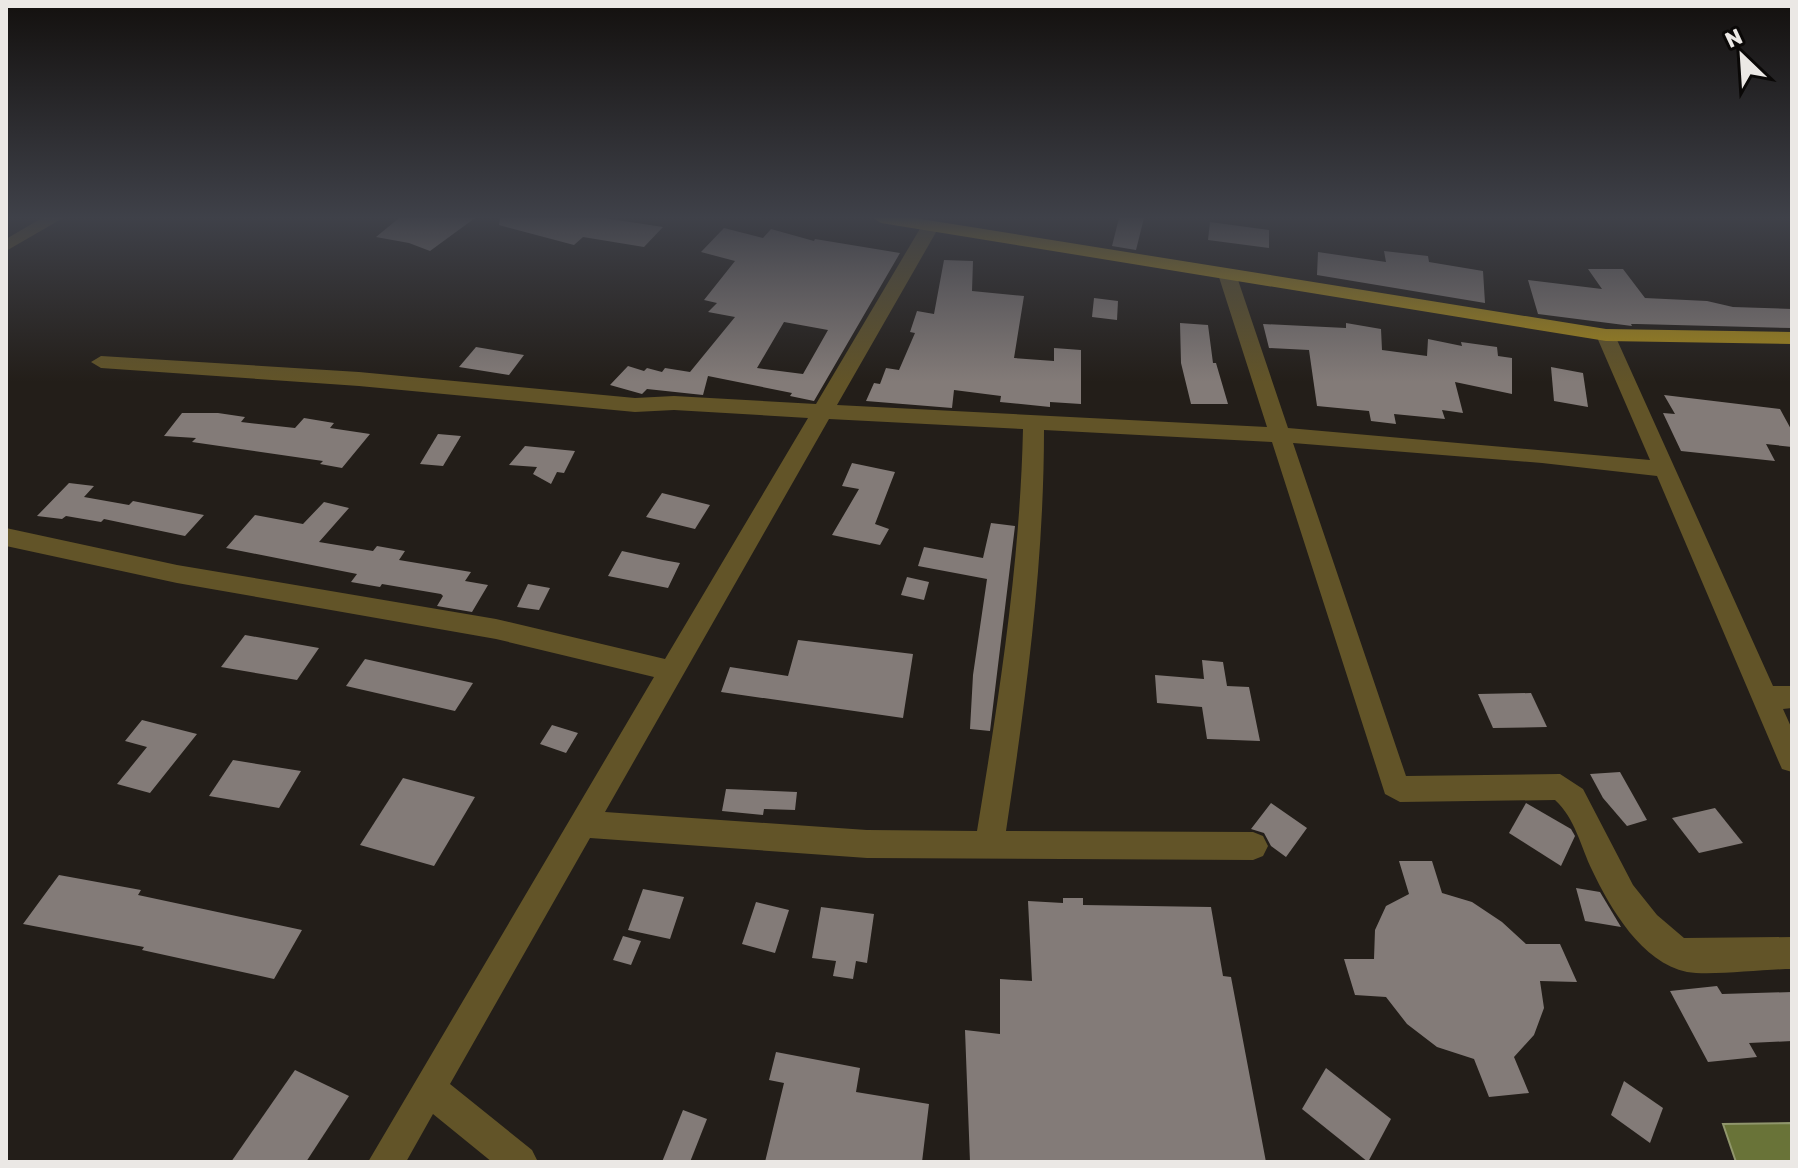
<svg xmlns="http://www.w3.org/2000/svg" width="1798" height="1168" font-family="Rubik,sans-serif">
<rect width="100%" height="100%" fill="#231e19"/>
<polygon fill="#697338" stroke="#90966c" stroke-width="2" points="1792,1123 1792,1162 1736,1162 1723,1124"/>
<g fill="#837b78" fill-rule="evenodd">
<polygon points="399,218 475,218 430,251 409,243 376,237"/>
<polygon points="500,218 604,218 663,227 644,247 583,237 574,245 499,225"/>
<polygon points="1119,218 1144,218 1136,250 1112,246"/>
<polygon points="1210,222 1269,230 1269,248 1208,240"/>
<path d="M 724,228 L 763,238 L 771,229 L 814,241 L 815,239 L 900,253 L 814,401 L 790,396 L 792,393 L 708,376 L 703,395 L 647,389 L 642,394 L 610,385 L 628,366 L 644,371 L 647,368 L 662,372 L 665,368 L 690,372 L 735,317 L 708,312 L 717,303 L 704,300 L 735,261 L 701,252 ZM 784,322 L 828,330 L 803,374 L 757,368 Z"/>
<polygon points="1384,251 1428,256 1429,262 1483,271 1485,303 1317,275 1318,252 1386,262"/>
<polygon points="944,260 973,261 972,291 1024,296 1014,358 1054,361 1054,348 1081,350 1081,404 1050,402 1050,407 1000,402 1001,396 954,390 952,408 866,401 874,383 880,384 886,368 899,370 915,333 910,332 917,311 934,314"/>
<polygon points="1588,269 1623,269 1645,298 1707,301 1733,307 1792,309 1792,328 1637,324 1631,324 1632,326 1538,314 1528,280 1602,289"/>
<polygon points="1094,298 1118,301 1117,320 1092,317"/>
<polygon points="1180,323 1208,325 1213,363 1216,363 1228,404 1191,404 1181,363"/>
<polygon points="1346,323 1381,329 1382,350 1427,356 1428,339 1462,346 1461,342 1497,347 1498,356 1512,358 1512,394 1455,382 1463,413 1442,410 1445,419 1394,414 1396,424 1371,421 1369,411 1317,406 1309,350 1269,348 1263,324 1346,328"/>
<polygon points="476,347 524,355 509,375 459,367"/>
<polygon points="1551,367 1583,373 1588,407 1554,401"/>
<polygon points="1664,395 1780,409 1792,431 1792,447 1766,444 1775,461 1681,451 1663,413 1675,414"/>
<polygon points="182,413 218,413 245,417 241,422 295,428 304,418 334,423 330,428 370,434 342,468 320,464 323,461 192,442 196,438 164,436"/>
<polygon points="438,434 461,436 443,466 420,464"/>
<polygon points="525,446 575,451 564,473 557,472 551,484 533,474 537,467 509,465"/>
<polygon points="852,463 895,472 875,524 889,529 880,545 832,535 859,489 842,486"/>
<polygon points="69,483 94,486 84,497 129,505 133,501 204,515 185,536 104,519 101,522 66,516 62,519 37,516"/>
<polygon points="662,493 710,505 695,529 646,517"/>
<polygon points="324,502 349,508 319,542 373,551 377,546 405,551 399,560 471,572 465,581 488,585 472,612 437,606 443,596 441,594 382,584 380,587 351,582 357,574 226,548 255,515 303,524"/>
<polygon points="991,523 1015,526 990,731 970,729 973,675 987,579 918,566 924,547 983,558"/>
<polygon points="622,551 663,560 680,563 668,588 608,576"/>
<polygon points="907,577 929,582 924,600 901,595"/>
<polygon points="528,584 550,588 539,610 517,607"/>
<polygon points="245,635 319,648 297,680 221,667"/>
<polygon points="798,640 913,654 903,718 721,692 730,667 788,676"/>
<polygon points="365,659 473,683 455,711 346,686"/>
<polygon points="1202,660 1223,662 1227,686 1249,687 1260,741 1207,739 1202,707 1157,703 1155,675 1204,679"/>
<polygon points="1531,693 1547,727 1493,728 1478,694"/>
<polygon points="142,720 197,734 150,793 117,784 147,747 125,741"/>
<polygon points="552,725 578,733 566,753 540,744"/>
<polygon points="233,760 301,771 279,808 209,796"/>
<polygon points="1620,772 1647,820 1627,826 1603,798 1590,774"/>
<polygon points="403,778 475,797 434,866 360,845"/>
<polygon points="726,789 797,792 795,810 764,809 763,815 722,811"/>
<polygon points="1271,803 1307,828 1286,857 1271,846 1264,833 1251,829"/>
<polygon points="1526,803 1571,829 1575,836 1561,866 1509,833"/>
<polygon points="1715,808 1743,843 1699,853 1672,818"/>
<polygon points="1399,861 1432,861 1442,893 1472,902 1502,922 1526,944 1560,944 1577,982 1540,981 1544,1008 1534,1035 1514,1057 1529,1093 1489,1097 1474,1059 1437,1047 1407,1024 1386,997 1355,995 1344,959 1374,959 1375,930 1386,906 1409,894"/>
<polygon points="59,875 141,890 138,895 302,930 274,979 142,950 144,947 23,924"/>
<polygon points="1576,888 1600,892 1621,927 1585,921"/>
<polygon points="643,889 684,897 670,939 628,930"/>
<polygon points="1063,898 1083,898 1083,905 1211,907 1223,976 1231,977 1266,1162 970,1162 965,1030 1000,1034 1000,979 1032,981 1028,901 1063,903"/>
<polygon points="756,902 789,910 775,953 742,944"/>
<polygon points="821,907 874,914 867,963 856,961 853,979 833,976 836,961 812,958"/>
<polygon points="623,936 641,941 631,965 613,960"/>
<polygon points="1717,986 1722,994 1792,992 1792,1041 1749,1043 1757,1057 1708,1062 1670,991"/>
<polygon points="776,1052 860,1068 856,1092 929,1104 922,1162 765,1162 784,1083 769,1080"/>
<polygon points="1326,1068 1391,1119 1368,1162 1302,1109"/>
<polygon points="295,1070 349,1096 306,1162 231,1162"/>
<polygon points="1624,1081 1663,1108 1650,1143 1611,1115"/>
<polygon points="683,1110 707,1119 690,1162 662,1162"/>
</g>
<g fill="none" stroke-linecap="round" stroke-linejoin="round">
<g fill="#625428" fill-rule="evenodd">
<polygon points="42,218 63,218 6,251 6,239"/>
<path d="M 930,222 L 939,227 L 837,405 L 1267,427 L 1218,274 L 1227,269 L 1236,274 L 1288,428 L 1650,460 L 1596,335 L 1599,331 L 1613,331 L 1773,686 L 1792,686 L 1792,708 L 1783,709 L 1792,729 L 1792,772 L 1782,769 L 1778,760 L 1657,476 L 1542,463 L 1293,443 L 1406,776 L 1560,774 L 1583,789 L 1633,885 L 1657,915 L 1684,938 L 1792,937 L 1792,969 C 1765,969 1711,976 1687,972 C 1642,963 1610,908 1592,870 C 1581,847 1575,818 1555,800 L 1400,802 L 1385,794 L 1272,442 L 1044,430 C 1044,565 1026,697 1006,831 L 1253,832 L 1263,836 L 1268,846 L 1263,856 L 1253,860 L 867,858 L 590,838 L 450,1084 L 532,1150 L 538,1162 L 492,1162 L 433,1114 L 406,1162 L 368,1162 L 654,677 L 496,639 L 177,583 L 6,546 L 6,528 L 177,565 L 496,619 L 665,659 L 808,418 L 674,410 L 635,412 L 359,386 L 101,368 L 91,362 L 101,356 L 359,372 L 635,398 L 674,396 L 816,404 L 921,227 ZM 829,419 L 1023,429 C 1020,565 999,697 977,831 L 867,830 L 605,812 Z"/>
</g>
<polygon fill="#a5881c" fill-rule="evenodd" points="873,218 915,218 1606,329 1792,332 1792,344 1606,341 881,223"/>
</g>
<linearGradient id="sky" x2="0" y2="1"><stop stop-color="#13100e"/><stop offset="0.57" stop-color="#3f4149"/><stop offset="1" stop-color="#3f4149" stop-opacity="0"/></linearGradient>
<rect width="1798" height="382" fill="url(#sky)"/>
<rect width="1798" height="1168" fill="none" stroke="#ebe8e5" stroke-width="16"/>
<g transform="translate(1742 56) rotate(335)" stroke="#0a0807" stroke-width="6" paint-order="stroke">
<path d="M0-6L14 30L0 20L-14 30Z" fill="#ebe8e5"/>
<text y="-12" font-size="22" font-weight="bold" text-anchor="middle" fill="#ebe8e5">N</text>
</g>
</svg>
